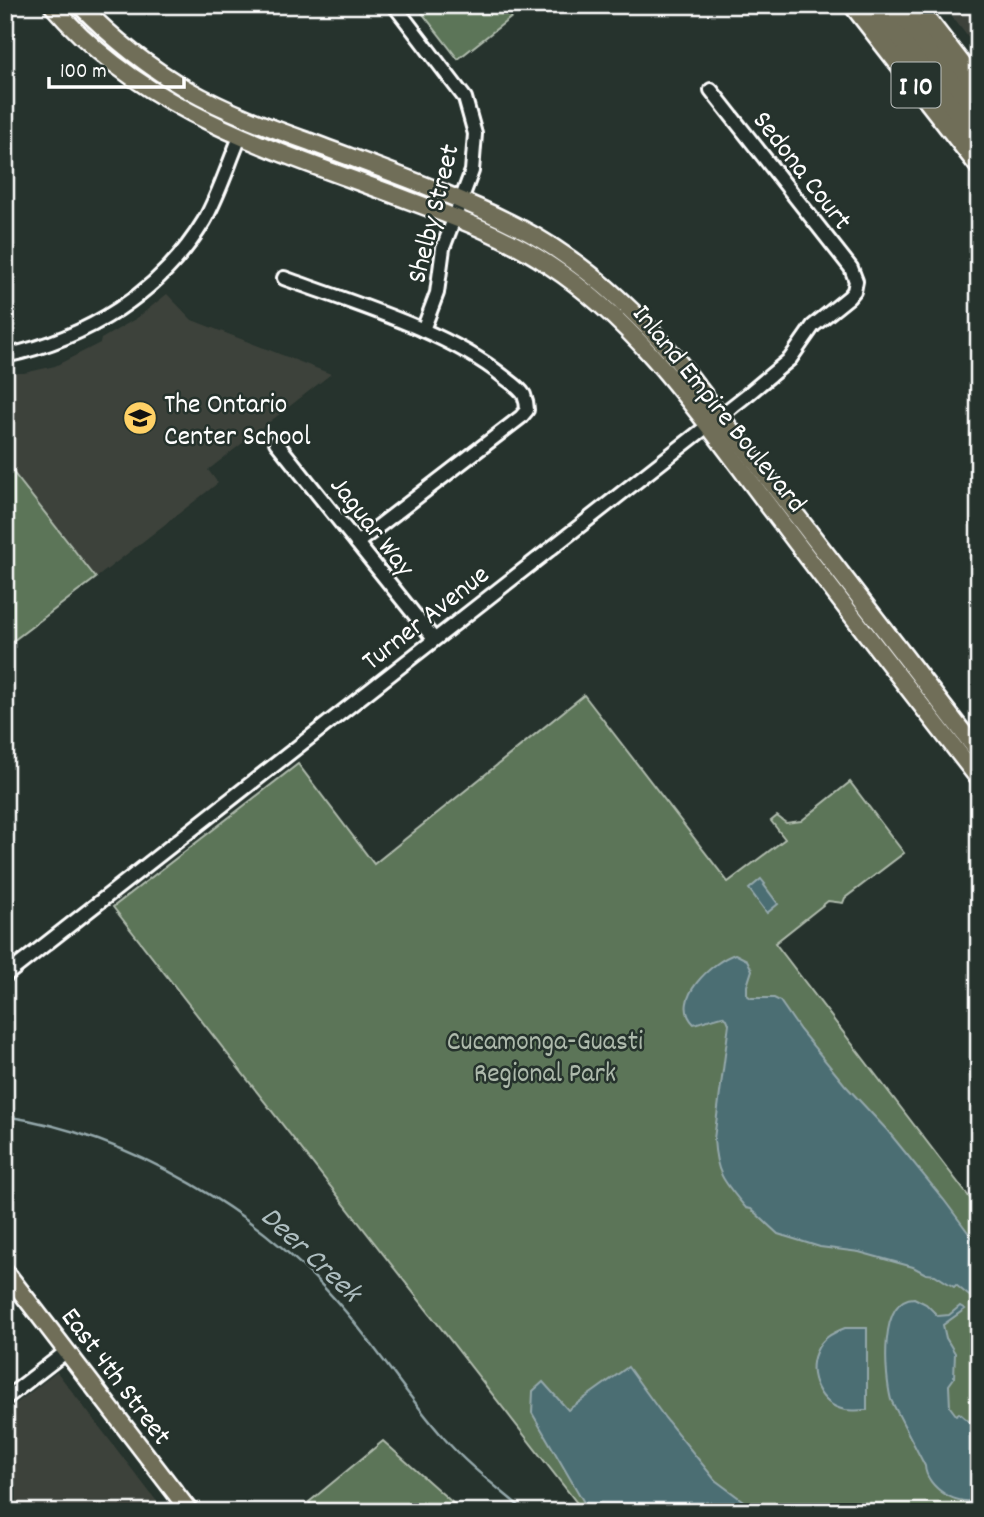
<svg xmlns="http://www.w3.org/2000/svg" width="984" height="1517" font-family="Dekko,sans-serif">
<rect width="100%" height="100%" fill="#26332d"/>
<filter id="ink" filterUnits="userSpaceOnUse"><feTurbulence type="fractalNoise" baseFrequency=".0143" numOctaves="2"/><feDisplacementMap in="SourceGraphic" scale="14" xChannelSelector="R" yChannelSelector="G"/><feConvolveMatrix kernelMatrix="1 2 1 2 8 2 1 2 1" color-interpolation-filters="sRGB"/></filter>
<g filter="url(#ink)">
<g fill="#3d423b">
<polygon points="943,5 979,5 979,51"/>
<polygon points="167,294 192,320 331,374 208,470 218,483 96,578 5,463 5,373 24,373 55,366 100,343 101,339 137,318"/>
<polygon points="57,1372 165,1512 5,1512 5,1412"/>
</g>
<g fill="#5c7458" stroke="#aebaac" stroke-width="2">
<polygon points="416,5 527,5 458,59"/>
<polygon points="5,462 96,578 5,647"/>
<polygon points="584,695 728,882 785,839 771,821 777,816 786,823 801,821 850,782 904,853 845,898 843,903 828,901 775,943 979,1210 979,1512 584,1512 113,907 298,764 374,864"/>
<polygon points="383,1441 463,1512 315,1512 309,1502"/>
</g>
<g fill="#4c6e73" stroke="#94a8ab" stroke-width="2">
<polygon points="761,879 765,884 764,885 778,904 767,913 749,889"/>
<path d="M 735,954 L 747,960 L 752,970 L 747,986 L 747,995 L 751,998 L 774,998 L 780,1001 L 800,1030 L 845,1085 L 887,1130 L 944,1200 L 979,1247 L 979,1304 L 956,1285 L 954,1287 L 935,1275 L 926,1274 L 913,1267 L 859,1252 L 820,1247 L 778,1234 L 751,1209 L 746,1208 C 724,1182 716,1174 714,1139 L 729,1024 L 727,1019 L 722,1016 L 694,1024 C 669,1000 713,961 735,954 Z"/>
<path d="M 914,1298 L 926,1304 L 938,1316 L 949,1315 L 960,1306 L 965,1309 L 943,1325 L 946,1338 L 955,1353 L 954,1378 L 949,1385 L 950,1407 L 956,1415 L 959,1413 L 979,1430 L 979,1499 C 959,1508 926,1488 925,1466 L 891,1400 C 885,1376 878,1299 914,1298 Z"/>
<path d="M 845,1328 L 867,1328 L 867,1410 C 860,1410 852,1411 845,1410 C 820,1405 806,1375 816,1352 C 821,1339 832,1333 845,1328 Z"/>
<polygon points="628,1367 665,1418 715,1480 758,1512 592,1512 586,1506 532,1413 533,1391 543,1382 568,1410"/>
</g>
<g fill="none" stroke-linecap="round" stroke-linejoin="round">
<path stroke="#94a8ab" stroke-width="2.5" d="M 5,1116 C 131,1135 263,1213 345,1311 C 379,1351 408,1397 443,1437 C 467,1465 498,1488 526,1512"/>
<g stroke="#fff" stroke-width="18">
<g id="minor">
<polyline points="394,5 465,98 475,134 472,171 443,248 437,293 423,330"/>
<path d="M 284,278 C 352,303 448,331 504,377 C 510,382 519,387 524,395 C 526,400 527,405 527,410 L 521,417 L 357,543"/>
<path d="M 5,356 C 87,338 160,294 204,221 C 219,195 228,165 240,137"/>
<polyline points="276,442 434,639"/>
<polyline points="5,976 747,395 790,359 813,326 849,297 854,291 856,281 851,268 711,90"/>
<polyline points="5,1399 67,1351"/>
</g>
</g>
<g stroke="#fff" stroke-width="21">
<g id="major">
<path d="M 52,5 C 146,115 279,151 408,200 C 457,218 506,236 549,265 C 644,327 706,424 774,513 C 841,602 910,691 979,779"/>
<path d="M 80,5 C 112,38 148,67 188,90 C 227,112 268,127 310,142 C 381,169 452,193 520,228 C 580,259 630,305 674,356 L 979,753"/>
<polyline points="5,1271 190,1512"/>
</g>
</g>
<g stroke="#fff" stroke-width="24">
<g id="highway">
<polyline points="854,5 979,165"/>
<polyline points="877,5 979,139"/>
<polyline points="896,5 979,112"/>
<polyline points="915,5 979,88"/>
</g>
</g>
<use href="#minor" stroke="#26332d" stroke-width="12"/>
<use href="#major" stroke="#706e59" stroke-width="16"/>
<use href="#highway" stroke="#706e59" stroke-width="19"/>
</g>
</g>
<defs>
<g id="school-disc" transform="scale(1.75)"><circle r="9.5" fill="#ffd166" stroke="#26332d"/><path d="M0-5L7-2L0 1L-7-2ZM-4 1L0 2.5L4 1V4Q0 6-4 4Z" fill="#111"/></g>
</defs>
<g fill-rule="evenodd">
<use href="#school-disc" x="140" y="418"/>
</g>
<g text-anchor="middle" stroke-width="5" stroke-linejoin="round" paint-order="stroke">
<rect fill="#26332d" stroke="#bec2c0" stroke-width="2" x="891.5" y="62.5" width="49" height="45" rx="5"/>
<g font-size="26" font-weight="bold" fill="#fff">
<text x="916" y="94">I 10</text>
</g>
<g font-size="28" fill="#fff" stroke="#26332d">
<text transform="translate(804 169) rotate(52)" y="10">Sedona Court</text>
<text transform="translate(431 213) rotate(-76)" y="10">Shelby Street</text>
<text transform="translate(721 407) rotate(51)" y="10">Inland Empire Boulevard</text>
<text transform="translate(374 525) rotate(52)" y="10">Jaguar Way</text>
<text transform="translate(424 616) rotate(-38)" y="10">Turner Avenue</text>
<text transform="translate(118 1375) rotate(53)" y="10">East 4th Street</text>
</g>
<g font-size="28" fill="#fff" stroke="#26332d" text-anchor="start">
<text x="164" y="412">The Ontario<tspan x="164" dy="32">Center School</tspan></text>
</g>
<g font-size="28" fill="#aebaac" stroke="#26332d">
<text x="545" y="1049">Cucamonga-Guasti<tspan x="545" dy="32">Regional Park</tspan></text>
</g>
<g font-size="30" font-style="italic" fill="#aebec0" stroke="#26332d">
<text transform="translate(312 1253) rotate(43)" y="10">Deer Creek</text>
</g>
</g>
<rect width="984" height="1517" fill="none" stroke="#26332d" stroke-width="28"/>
<rect x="14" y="14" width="956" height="1489" fill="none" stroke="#fff" stroke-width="2.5" filter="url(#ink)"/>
<path d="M49 77v10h135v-10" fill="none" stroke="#ffffff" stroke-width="3.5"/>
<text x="60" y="77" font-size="21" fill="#ffffff" stroke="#26332d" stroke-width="5" paint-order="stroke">100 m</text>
</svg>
